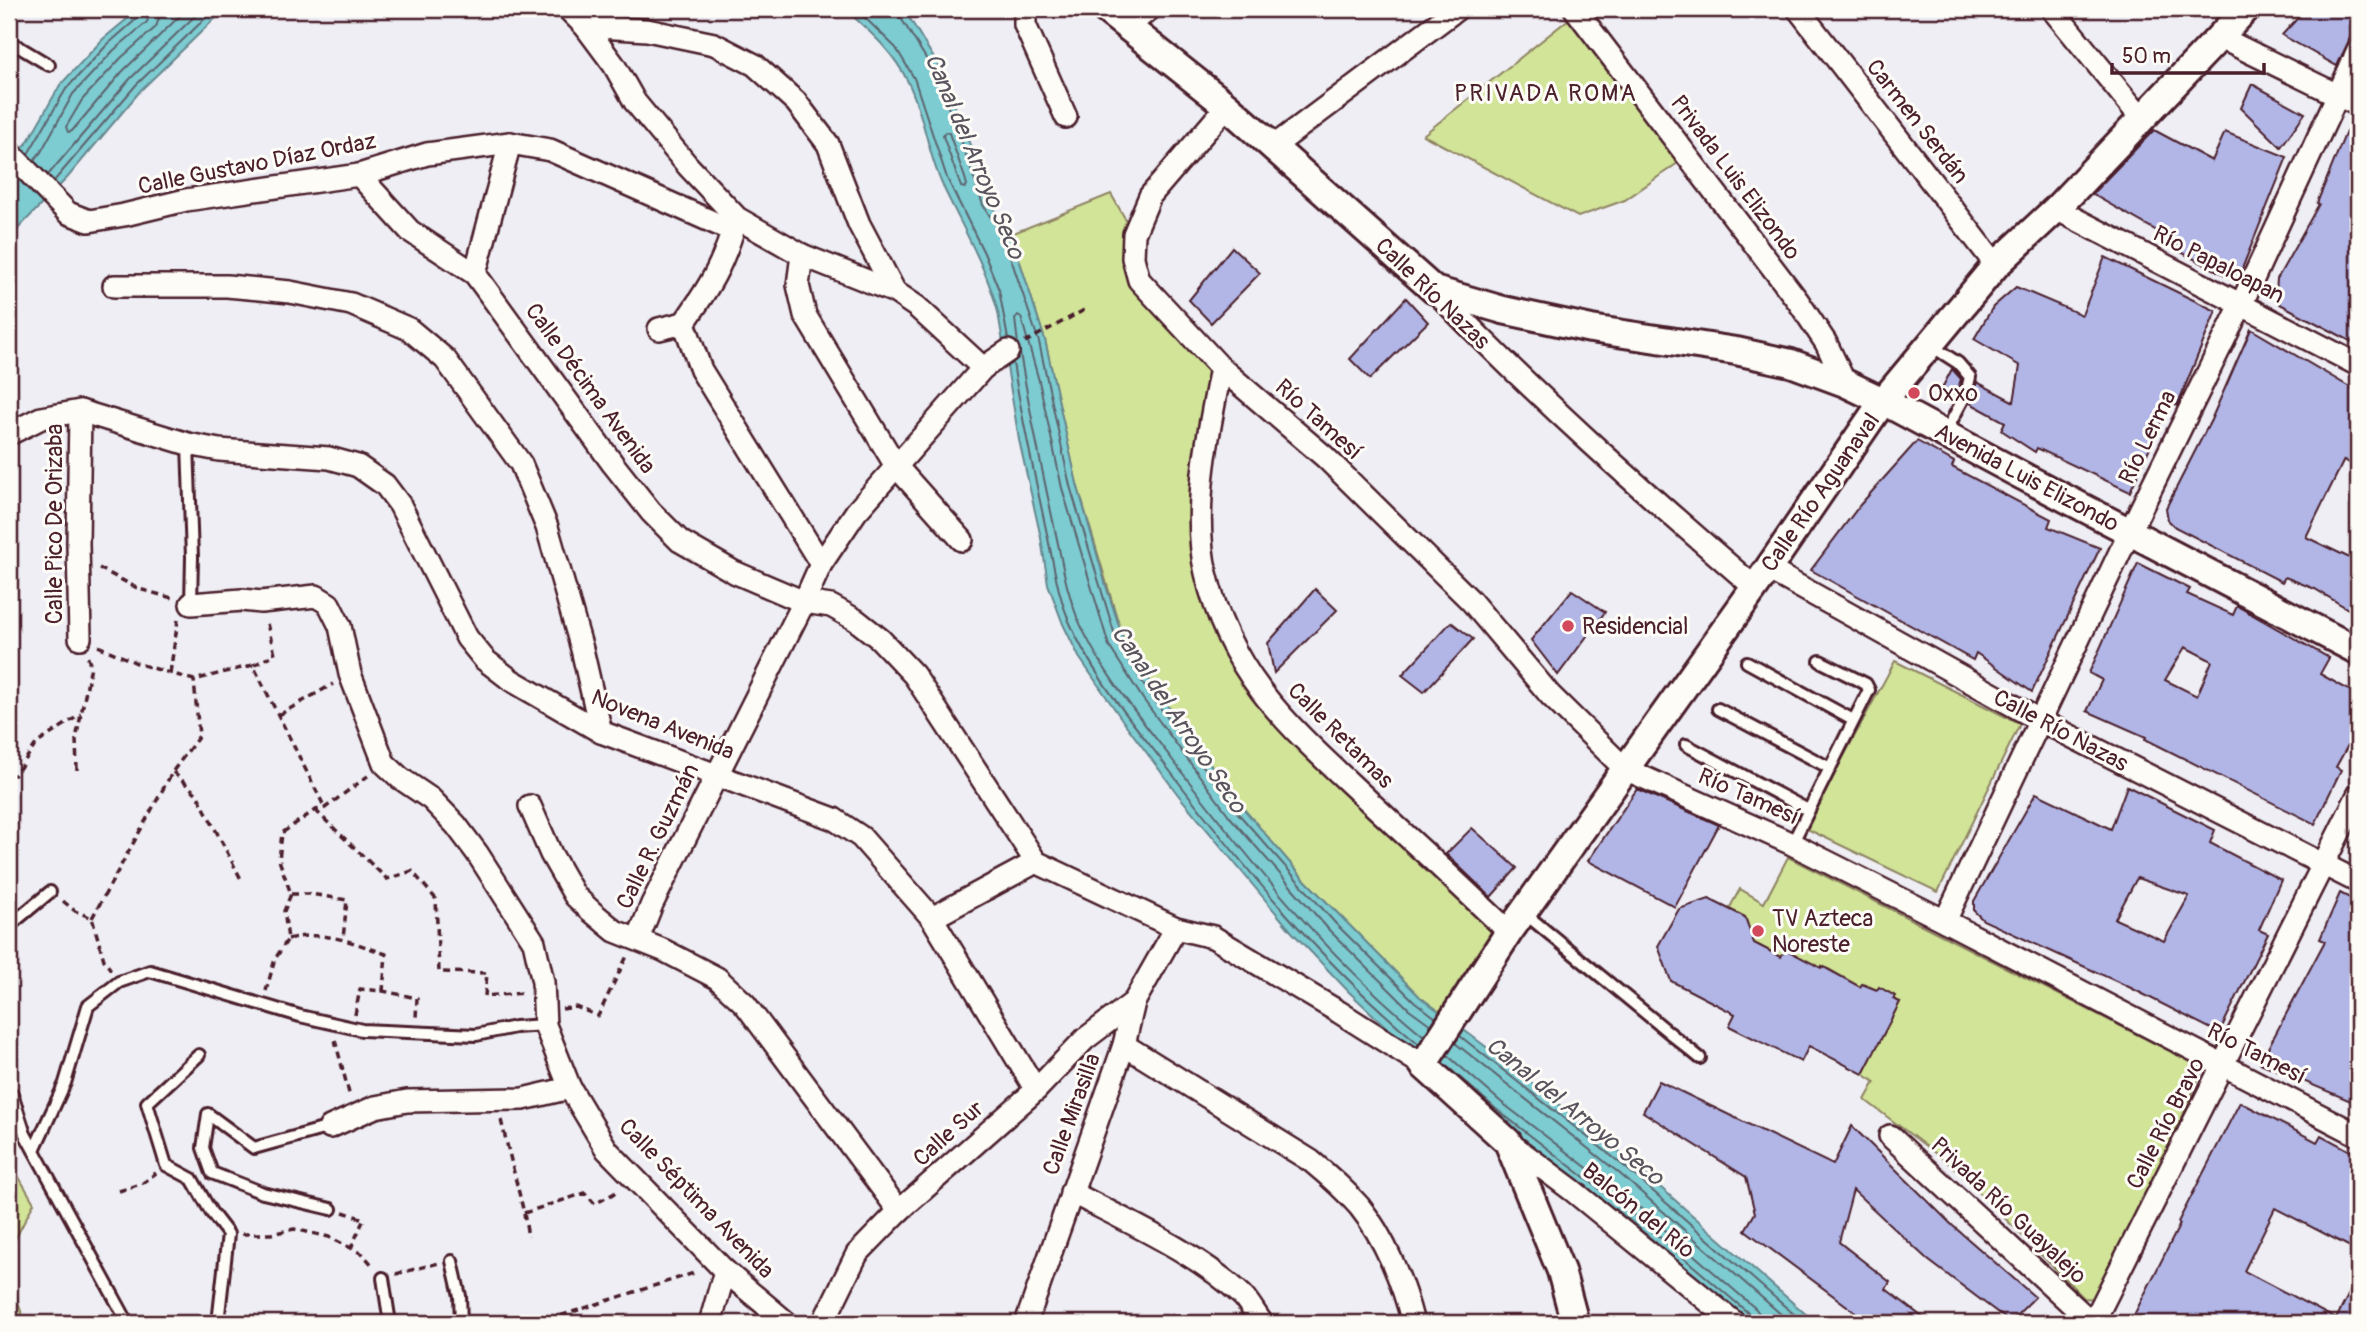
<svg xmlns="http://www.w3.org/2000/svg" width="2367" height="1332" font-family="Pangolin,sans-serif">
<rect width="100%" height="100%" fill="#eeeef4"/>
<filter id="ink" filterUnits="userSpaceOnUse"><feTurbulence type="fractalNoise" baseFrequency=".0143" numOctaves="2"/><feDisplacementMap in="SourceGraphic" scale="14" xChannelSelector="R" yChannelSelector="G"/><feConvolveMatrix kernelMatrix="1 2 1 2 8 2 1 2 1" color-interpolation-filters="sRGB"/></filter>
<g filter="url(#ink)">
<g fill="#d1e498" stroke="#8e8262" stroke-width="2">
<polygon points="1574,15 1682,160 1625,200 1578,217 1423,135"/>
<polygon points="1111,194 1134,234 1133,258 1221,368 1205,572 1249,677 1509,932 1451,1020 1420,997 1302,877 1242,807 1156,690 1123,638 1077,484 1045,340 1011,234"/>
<polygon points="1895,661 2020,724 1938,892 1805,828"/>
<polygon points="1788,857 2203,1068 2154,1184 2095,1299 2084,1298 1956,1169 1865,1100 1875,1082 1863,1074 1900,1002 1893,999 1894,995 1880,988 1877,990 1863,984 1860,987 1823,966 1819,972 1781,957 1754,943 1745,917 1729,909 1740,889 1764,903"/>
<polygon points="9,1160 34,1203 9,1251"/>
<polygon points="9,1276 25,1323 9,1323"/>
</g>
<g fill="#7bccd2" stroke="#67878f" stroke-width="2">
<polygon points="139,9 225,9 141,90 68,177 9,238 9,164 27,143 60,85 103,39"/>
<path d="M 845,9 L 904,9 L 938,65 L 964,128 L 990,202 L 1011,234 L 1045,340 L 1077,484 L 1106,586 L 1123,638 L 1156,690 L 1242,807 L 1302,877 L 1420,997 L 1485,1046 L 1629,1160 L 1816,1323 L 1748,1323 L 1631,1221 L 1491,1114 L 1383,1024 L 1349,992 L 1291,931 L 1179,796 L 1123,721 L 1079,657 L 1063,624 L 1048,584 L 1041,538 L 1019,440 L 998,312 C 986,266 962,227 942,184 C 927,151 924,114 908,82 C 894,52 869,31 845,9 Z"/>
</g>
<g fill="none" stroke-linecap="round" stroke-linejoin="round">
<g stroke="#5e646e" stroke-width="2">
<polyline points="162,9 156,27 121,58 82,100 66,127 68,132 72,131 122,72 187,9"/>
<polyline points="856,9 896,48 914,78 947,178 984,253 999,290 1008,339"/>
<polyline points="898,9 899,15 932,68 958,131 983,205 1004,238 1039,342 1070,486 1117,642 1150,694 1237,812 1336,924 1415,1002 1436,1018"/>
<polygon points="945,132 949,133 965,178 967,185 965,188 961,187 943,136"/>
<polyline points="28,154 66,89 108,44 140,16 142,9"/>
<polyline points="34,160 41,152 73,94 114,50 147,22 151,9"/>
<polyline points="48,175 130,79 202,9"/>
<polyline points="54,181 136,85 215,9"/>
<polyline points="1018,344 1015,319 1018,315 1021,317 1039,381 1062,488 1109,646 1143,699 1230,817 1330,931 1409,1009 1431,1025"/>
<path d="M 1020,353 C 1030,412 1042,471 1055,530 C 1062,560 1065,587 1077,617 C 1099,669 1137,714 1171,758 C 1247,858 1327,957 1424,1036"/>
<path d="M 1013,363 C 1022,420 1035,477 1047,534 C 1054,565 1057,592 1069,621 C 1091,673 1129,718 1163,762 C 1240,863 1321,963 1419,1044"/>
<polyline points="1460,1036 1624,1166 1804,1323"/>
<polyline points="1455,1043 1619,1173 1791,1323"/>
<polyline points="1447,1055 1501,1102 1641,1209 1756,1309 1760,1315 1761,1323"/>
<polyline points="1449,1068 1496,1109 1635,1216 1746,1311 1752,1318 1752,1323"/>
</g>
</g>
<g fill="#b1b6e7" stroke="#4a1f2b" stroke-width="2" fill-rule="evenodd">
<polygon points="2306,9 2358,9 2358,21 2337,66 2282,35"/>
<polygon points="2252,84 2305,113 2281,147 2241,108"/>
<polygon points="2352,117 2358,118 2358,345 2280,304 2276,293 2277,279 2319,204 2317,203"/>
<polygon points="2154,130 2212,161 2225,132 2287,157 2237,281 2175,249 2178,243 2092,194"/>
<polygon points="1232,247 1260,273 1211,323 1189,300"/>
<polygon points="2105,257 2216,311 2177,406 2170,402 2130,492 2037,448 2035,452 2001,430 2005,422 1970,403 1977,382 2014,402 2020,366 1974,339 1993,307 2016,287 2082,315"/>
<polygon points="1406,298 1428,322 1370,379 1350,359"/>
<polygon points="2251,329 2358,392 2358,468 2344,460 2306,537 2358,562 2358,615 2315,589 2285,577 2282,582 2175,527 2168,520 2166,508 2211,420"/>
<polygon points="1952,369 1961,379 1956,395 1942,388"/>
<polygon points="1917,441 1954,462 1952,467 2051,519 2048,527 2100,548 2032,692 1976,653 1973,660 1811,570 1860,505"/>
<path d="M 2138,563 L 2190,589 L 2187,594 L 2233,615 L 2237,606 L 2329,658 L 2320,674 L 2358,695 L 2358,727 L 2336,767 L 2341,770 L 2315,824 L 2145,739 L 2146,737 L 2087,711 L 2102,680 L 2089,673 ZM 2185,647 L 2212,661 L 2197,696 L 2165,680 Z"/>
<polygon points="1315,589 1337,610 1274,673 1268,643"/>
<polygon points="1572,590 1605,612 1558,675 1531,640"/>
<polygon points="1451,622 1473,639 1424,692 1402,675"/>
<path d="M 2127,786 L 2215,830 L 2210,843 L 2281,880 L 2259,930 L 2268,934 L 2219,1033 L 2131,988 L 1983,920 L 1974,911 L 1974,901 L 2036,793 L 2111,829 ZM 2137,878 L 2189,896 L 2164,941 L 2115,919 Z"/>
<polygon points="1637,789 1719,825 1675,907 1588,861"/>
<polygon points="1472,828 1517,868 1491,897 1446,854"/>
<polygon points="2340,893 2358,902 2358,1104 2260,1063 2325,941 2320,939"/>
<polygon points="1709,899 1745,917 1754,943 1781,957 1785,949 1821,968 1822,966 1860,987 1862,984 1877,990 1879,987 1895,996 1893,999 1900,1002 1863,1074 1809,1046 1801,1062 1729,1026 1735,1014 1671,981 1658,946 1679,909"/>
<polygon points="1659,1081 1833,1165 1852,1126 1953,1226 2035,1297 2010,1322 1928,1260 1853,1190 1839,1242 1890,1282 1886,1289 1930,1323 1870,1323 1745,1230 1755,1213 1746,1177 1643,1112"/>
<polygon points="2240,1102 2317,1142 2321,1135 2358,1155 2358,1251 2275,1208 2244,1271 2336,1319 2358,1276 2358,1323 2130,1323 2180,1224 2178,1222"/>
</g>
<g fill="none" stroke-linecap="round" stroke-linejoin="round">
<g stroke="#4a1f2b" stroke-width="16">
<g id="service">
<polyline points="9,41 49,65"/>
<polyline points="1930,345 1958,363 1970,377 1966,394 1945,433"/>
<polyline points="188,444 192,557 191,604"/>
<polyline points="1747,662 1853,720"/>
<polyline points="1718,709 1830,768"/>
<polyline points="1686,745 1808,810"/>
<polyline points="1792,844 1869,690 1866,684 1820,661"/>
<polyline points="1523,912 1700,1058"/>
<polyline points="9,926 50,892"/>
<polyline points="199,1055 147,1103 166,1165 192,1179 211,1212 228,1234 218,1323"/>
<polyline points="12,1094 25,1134 128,1323"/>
<polyline points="330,1127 254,1148 208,1114 203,1148 212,1173 263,1193 331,1209"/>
<polyline points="34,1150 65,1083 88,1006 119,982 150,971 300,1016 362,1030 476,1035 515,1027 545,1025"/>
<polyline points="452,1261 460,1296 461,1323"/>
<polyline points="383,1278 390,1323"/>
</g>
</g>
<g stroke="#4a1f2b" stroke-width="26">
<g id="minor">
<polyline points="568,9 585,26 614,65 635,102 688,166 737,218 802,255 895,292 917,307 983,368"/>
<polyline points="1025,9 1025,25 1066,117"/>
<polyline points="1575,9 1798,301 1826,343 1845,383"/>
<polyline points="1798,9 1996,265"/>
<polyline points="2052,9 2142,119"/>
<polyline points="585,26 647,30 714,44 755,65 796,102 828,144 859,224 895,292"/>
<polyline points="1128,26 1150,9"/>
<polyline points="2217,36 2358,105"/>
<polyline points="1227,106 1150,196 1134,234 1133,258 1139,280 1221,368 1325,457 1471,601 1550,695 1625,769 1792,844 1945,921 2358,1135"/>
<polyline points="1274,146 1457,9"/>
<polyline points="9,152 68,213 89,221 124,215 186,200 359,175 427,154 510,143 550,150 733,231"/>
<polyline points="359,175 410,231 475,274 613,464 651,512 680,541 734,572 804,602 831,606 856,620 880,639 914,675 1036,862 1176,928 1213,937 1339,1012 1423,1065"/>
<polyline points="2056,209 2358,365"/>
<polyline points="802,255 798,285 805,315 896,466 962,540"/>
<polyline points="475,274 510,143"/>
<polyline points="114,286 227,286 290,292 351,304 409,329 445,359 521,464 547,527 582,649 601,732"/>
<path d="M 1434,290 C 1535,396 1643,491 1753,586"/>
<polyline points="684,323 701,370 821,564"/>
<path d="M 659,329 L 684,323 C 710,286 723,265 736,220"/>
<path d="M 1221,368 C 1209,429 1191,511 1206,573 C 1231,681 1296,732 1373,805 C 1419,847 1464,889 1509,932"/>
<polyline points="9,434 41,418 80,411 188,444 219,450 329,458 358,466 385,485 400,505 467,638 485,660 511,680 601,732 834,819 861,837 932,918 1036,1090"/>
<polyline points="1768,569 2041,721 2358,882"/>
<polyline points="191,604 242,600 261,602 316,596 329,604 340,626 350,674 384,763 400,778 431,799 456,825 477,853 534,942 543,982 545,1025 570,1088 607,1150 725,1271 787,1323"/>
<polyline points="80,638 78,543 80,411"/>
<polyline points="530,806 551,854 575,896 591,911 615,931 663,950 717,978 745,1004 899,1211"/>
<polyline points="932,918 1036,862"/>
<polyline points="1945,921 2130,531 2241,305 2358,51"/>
<polyline points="638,939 652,904 804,602 821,564 856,512 983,368 1008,351"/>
<path d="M 1124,1045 L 1311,1161 C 1328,1175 1344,1189 1359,1206 C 1385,1238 1403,1283 1413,1323"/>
<polyline points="330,1127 375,1107 407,1101 523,1099 570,1088"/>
<polyline points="1890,1136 2092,1323"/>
<polyline points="1508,1142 1572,1190 1735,1323"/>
<path d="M 1071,1192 C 1126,1221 1198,1253 1243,1296 C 1250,1304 1256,1315 1262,1323"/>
<polyline points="710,1323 725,1271"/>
<polyline points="823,1323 857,1254 899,1211 1036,1090 1085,1039 1134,1002"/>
<polyline points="1026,1323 1124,1045 1134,1002 1176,928"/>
<polyline points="2093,1323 2358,795"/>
</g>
</g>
<g stroke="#4a1f2b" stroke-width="32">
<g id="tertiary">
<polyline points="1105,9 1227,106 1434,290 1503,310 1591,329 1736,351 1791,363 1845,383 1883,401 2015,472 2358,651"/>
<polyline points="1575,1323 1561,1271 1508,1142 1423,1065 1509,932 1768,569 1883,401 1996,265 2056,209 2246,9"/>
</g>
</g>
<g stroke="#4a1f2b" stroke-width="3.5" stroke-dasharray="7 5" stroke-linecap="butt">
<polyline points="1025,342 1086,309"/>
<polyline points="99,568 139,589 172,598"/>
<polyline points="98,646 139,664 194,680 253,665 325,808"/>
<polyline points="254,665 275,654 266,620"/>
<polyline points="170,673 178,620"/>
<polyline points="279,715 333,684"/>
<polyline points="77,770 76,739 91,666 87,656"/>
<polyline points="173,772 197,794 242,881"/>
<polyline points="9,775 15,775 36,744 81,714"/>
<polyline points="315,810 387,879 412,871 436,899 439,972 487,973 485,996 524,993"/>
<polyline points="291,894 311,894 347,900 343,939"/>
<polyline points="63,901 75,911 92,918 104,960 111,970"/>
<polyline points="92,918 173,771 199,736 194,680"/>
<path d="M 288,939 C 325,930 352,942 386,954 L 383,991"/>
<polyline points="266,991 275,959 288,939 284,911 291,894 279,860 282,833 315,810 325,808 369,775"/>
<polyline points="562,1009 576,1007 598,1016 627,956"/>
<polyline points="355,1015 360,989 383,991 417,998 416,1018"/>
<polyline points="335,1040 350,1097"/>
<polyline points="501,1120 524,1213 528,1237"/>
<polyline points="119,1191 143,1183 156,1173"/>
<polyline points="343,1212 364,1219 351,1248"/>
<polyline points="524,1213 585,1193 595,1204 620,1190"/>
<polyline points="242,1234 271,1234 294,1229 329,1237 363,1254 373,1266"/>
<polyline points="396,1274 439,1263"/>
<polyline points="538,1323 697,1272"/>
</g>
<use href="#service" stroke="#fdfcf7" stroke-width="10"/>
<use href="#minor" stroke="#fdfcf7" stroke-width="21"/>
<use href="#tertiary" stroke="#fdfcf7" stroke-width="26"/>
</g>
</g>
<g fill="#d1495b" stroke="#fdfcf7" stroke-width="2.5">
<circle cx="1914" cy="393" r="7"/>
<circle cx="1568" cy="626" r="7"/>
<circle cx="1758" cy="931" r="7"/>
</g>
<g text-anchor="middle" stroke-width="6" stroke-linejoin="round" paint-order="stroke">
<g font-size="23" fill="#4a1f2b" stroke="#fdfcf7">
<text transform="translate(1918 121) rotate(52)" y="8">Carmen Serdán</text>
<text transform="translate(257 163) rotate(-11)" y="8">Calle Gustavo Díaz Ordaz</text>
<text transform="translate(1736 177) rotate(53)" y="8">Privada Luis Elizondo</text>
<text transform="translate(2219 264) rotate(27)" y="8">Río Papaloapan</text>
<text transform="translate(1433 293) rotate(44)" y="8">Calle Río Nazas</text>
<text transform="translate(591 388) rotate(54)" y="8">Calle Décima Avenida</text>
<text transform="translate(1319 419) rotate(42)" y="8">Río Tamesí</text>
<text transform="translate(2147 437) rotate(-64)" y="8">Río Lerma</text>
<text transform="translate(2027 477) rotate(28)" y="8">Avenida Luis Elizondo</text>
<text transform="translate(1820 492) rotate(-55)" y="8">Calle Río Aguanaval</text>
<text transform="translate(54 524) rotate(-90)" y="8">Calle Pico De Orizaba</text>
<text transform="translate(663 724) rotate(22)" y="8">Novena Avenida</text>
<text transform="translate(2061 730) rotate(28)" y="8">Calle Río Nazas</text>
<text transform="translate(1341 735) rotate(45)" y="8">Calle Retamas</text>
<text transform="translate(1749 796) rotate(24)" y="8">Río Tamesí</text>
<text transform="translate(657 836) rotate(-64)" y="8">Calle R. Guzmán</text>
<text transform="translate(2257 1053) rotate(27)" y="8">Río Tamesí</text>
<text transform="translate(1071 1114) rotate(-70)" y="8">Calle Mirasilla</text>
<text transform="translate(2165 1123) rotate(-63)" y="8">Calle Río Bravo</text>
<text transform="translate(948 1133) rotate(-42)" y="8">Calle Sur</text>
<text transform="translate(697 1198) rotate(46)" y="8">Calle Séptima Avenida</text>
<text transform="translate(1639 1210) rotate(39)" y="8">Balcón del Río</text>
<text transform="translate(2009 1210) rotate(43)" y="8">Privada Río Guayalejo</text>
</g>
<g font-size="23" fill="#4a1f2b" stroke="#fdfcf7" text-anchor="start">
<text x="1928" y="401">Oxxo</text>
<text x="1582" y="634">Residencial</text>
<text x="1772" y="926">TV Azteca<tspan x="1772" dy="26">Noreste</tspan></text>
</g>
<g font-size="24" letter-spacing="2" fill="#4a1f2b" stroke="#fdfcf7">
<text x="1546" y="101">PRIVADA ROMA</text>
</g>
<g font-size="24" font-style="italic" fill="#59535d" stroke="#fdfcf7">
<text transform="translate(975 156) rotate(67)" y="8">Canal del Arroyo Seco</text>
<text transform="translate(1179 719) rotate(56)" y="8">Canal del Arroyo Seco</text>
<text transform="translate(1575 1111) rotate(39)" y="8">Canal del Arroyo Seco</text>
</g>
</g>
<rect width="2367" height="1332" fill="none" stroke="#fdfcf7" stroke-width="35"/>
<rect x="18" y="18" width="2332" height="1297" fill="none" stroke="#4a1f2b" stroke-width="2.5" filter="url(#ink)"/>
<path d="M2112 63v10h152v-10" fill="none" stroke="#4a1f2b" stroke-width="3.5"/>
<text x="2122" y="63" font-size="21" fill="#4a1f2b" stroke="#fdfcf7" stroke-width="5" paint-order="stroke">50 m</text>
</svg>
